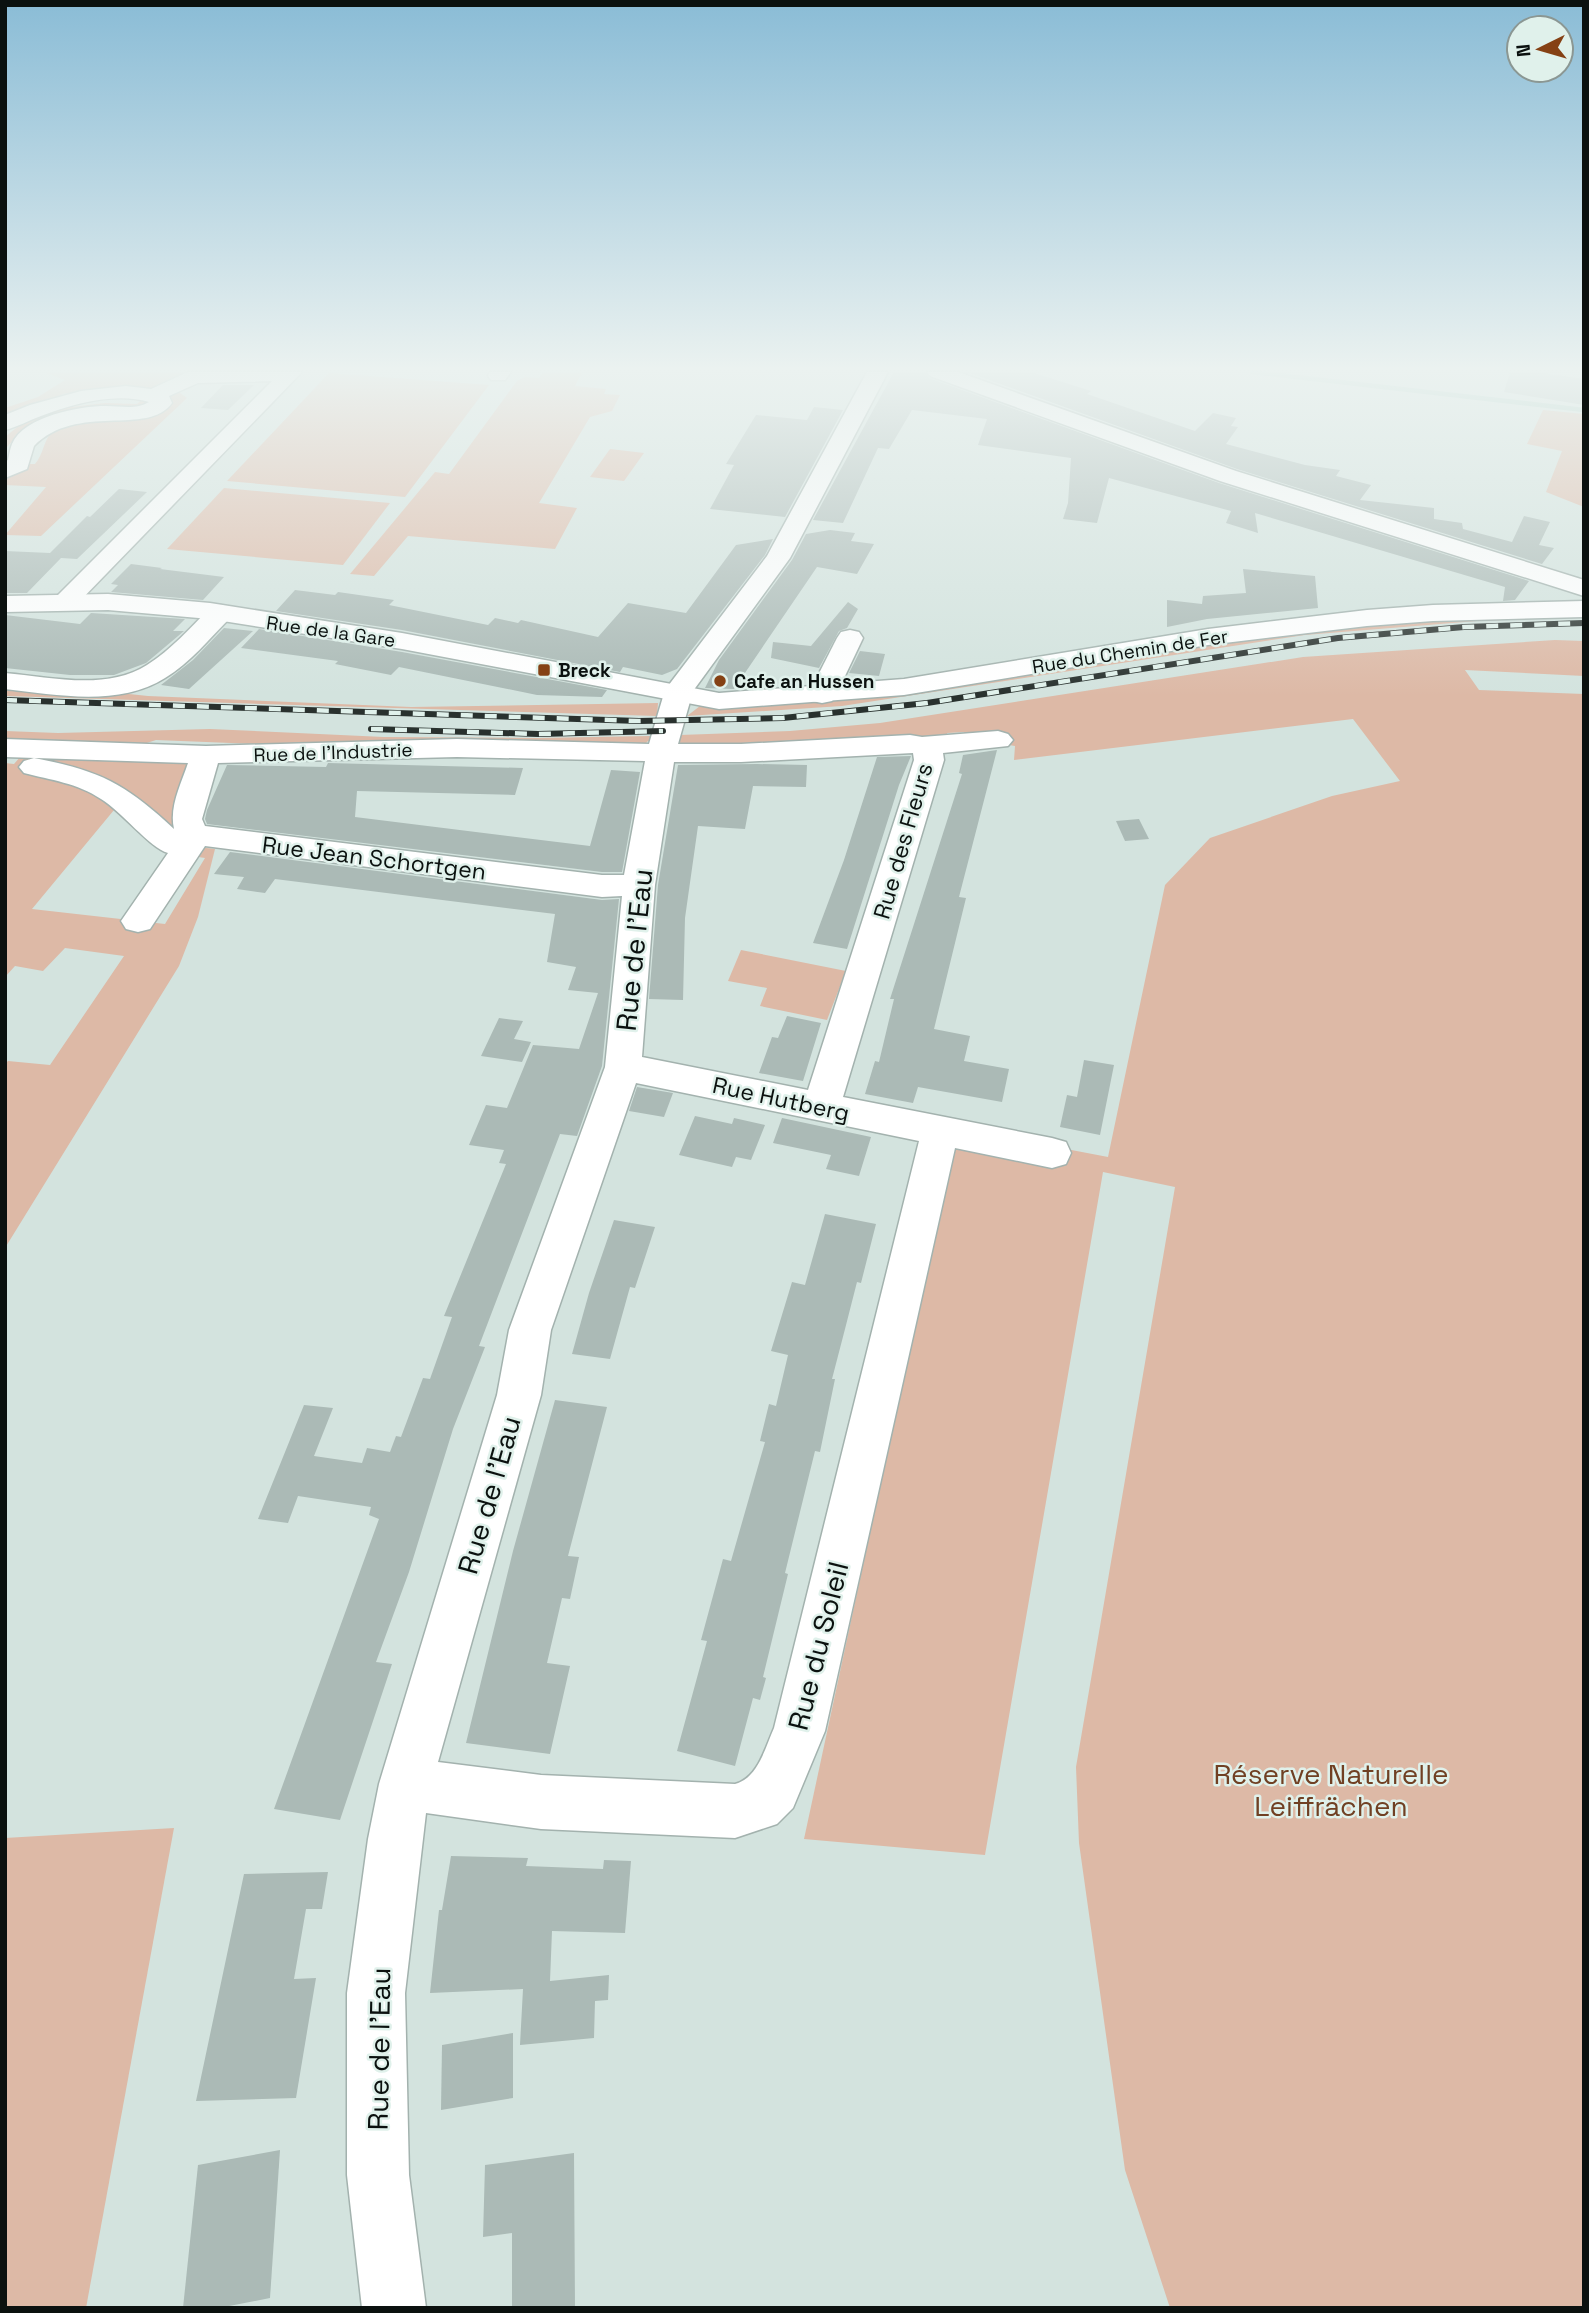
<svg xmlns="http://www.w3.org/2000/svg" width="1589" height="2313" font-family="'Space Grotesk',sans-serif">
<rect width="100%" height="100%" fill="#d3e3de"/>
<g fill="#ddb9a6" fill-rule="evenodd">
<path d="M 44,372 L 191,372 L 172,387 L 187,398 L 41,536 L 5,535 L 46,487 L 5,485 L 5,464 L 35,464 C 44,453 43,442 52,431 L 27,426 L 5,449 L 5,437 L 21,424 L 5,416 L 5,408 L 38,397 L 65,380 ZM 120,387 L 154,389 L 137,404 L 105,403 L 63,408 L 62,394 Z"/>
<polygon points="543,372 582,372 575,386 606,389 604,394 620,395 612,411 590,417 539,503 577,508 555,549 408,536 374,576 350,574 435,472 449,474 517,381 525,377 539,378"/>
<polygon points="329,373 489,385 405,497 227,481"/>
<polygon points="1543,410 1584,414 1584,507 1546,492 1562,451 1527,444"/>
<polygon points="610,449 644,453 624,481 590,477"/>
<polygon points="224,488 390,503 343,565 167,549"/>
<polygon points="1574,617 1477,621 1305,635 842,706 687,716 700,706 742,703 1387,619"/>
<polygon points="1555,640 1584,641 1584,676 1465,670 1479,690 1584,694 1584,2308 1170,2308 1125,2170 1079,1843 1076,1767 1175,1187 1103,1172 985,1855 804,1839 955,1138 1061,1148 1108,1157 1165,885 1210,838 1332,796 1400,781 1353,719 1014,760 1015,746 966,738 964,732 947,733 948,739 885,736 685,747 678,741 648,741 640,749 278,745 156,740 134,747 5,743 5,731 58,733 210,729 384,737 538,738 650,736 650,739 678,739 680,735 790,731 880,723 1303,657"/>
<polygon points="5,681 148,696 411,707 658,703 657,716 5,696"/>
<polygon points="21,756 203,762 190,831 159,832 146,839 114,810 32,909 165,924 205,858 192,856 198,847 215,849 198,917 179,966 5,1248 5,1064 8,1061 50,1065 124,956 65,948 43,971 15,966 5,977 5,763 14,764"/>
<polygon points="741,950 846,971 827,1020 760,1006 767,988 728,981"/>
<polygon points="174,1828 86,2308 5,2308 5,1838"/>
</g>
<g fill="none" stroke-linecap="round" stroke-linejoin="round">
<polyline stroke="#9ec9bc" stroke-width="4.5" points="1252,372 1584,410"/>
</g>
<g fill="#abbab6">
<polygon points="894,372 925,372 929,378 1219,483 1529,581 1515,600 1503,601 1505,587 1255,513 1258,533 1226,523 1231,511 1109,478 1097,523 1063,519 1068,503 1071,458 978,445 987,419 912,410 889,449 878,448 843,523 813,520"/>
<polygon points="967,372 1031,372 1091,391 1087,394 1195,431 1213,413 1236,418 1231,426 1238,427 1226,444 1305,465 1340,470 1336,476 1371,485 1360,500 1434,508 1434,519 1462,523 1463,529 1512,542 1524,516 1550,522 1539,545 1554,548 1542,564 1237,469"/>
<polygon points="1510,372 1537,372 1584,379 1584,405 1504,392"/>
<polygon points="223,385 254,385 228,410 201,408"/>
<polygon points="814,407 843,410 785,517 710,509 734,465 726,464 756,415 807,420"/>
<polygon points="119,489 147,492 77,559 61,558 27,593 5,593 5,551 50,553 87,516 90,517"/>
<polygon points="830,530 855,533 851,541 874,544 857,574 817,567 734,689 705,688 719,660 792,560 806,534"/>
<polygon points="773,539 765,555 677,669 662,675 623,667 620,672 402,630 276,611 295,590 335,595 338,592 394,600 389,605 488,625 495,618 518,623 521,620 598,637 628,603 686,613 736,545"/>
<polygon points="131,564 162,568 160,569 224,577 203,600 111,592 118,585 111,584"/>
<polygon points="1243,569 1315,576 1318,608 1207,619 1167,627 1167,600 1202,604 1203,596 1246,593"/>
<polygon points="848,602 858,609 847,628 839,631 819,668 771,658 773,642 811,646"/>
<polygon points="91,613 185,619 173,631 184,631 146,663 114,675 70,675 5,668 5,615 80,624"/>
<polygon points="224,628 253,631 189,689 161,685 193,660"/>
<polygon points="259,629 402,652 607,690 602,697 537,695 399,667 391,675 335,664 338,661 241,648"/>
<polygon points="860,651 885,654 879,676 849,673"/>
<polygon points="997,750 959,897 966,898 934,1029 970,1036 964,1061 1009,1069 1002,1102 918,1087 913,1103 865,1094 875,1061 879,1062 894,999 890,999 962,774 959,773 963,755"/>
<polygon points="911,756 899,785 847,949 813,943 844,860 877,757"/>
<polygon points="328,763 523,768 515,795 357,791 355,817 590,846 611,770 640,772 622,872 602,872 207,824 205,819 207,810 227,765 326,767"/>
<polygon points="757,764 807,765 806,787 753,786 745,829 698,826 685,918 683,1000 649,999 658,885 678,765"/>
<polygon points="1139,819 1149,839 1125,841 1116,821"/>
<polygon points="230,852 602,900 619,899 602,1066 577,1136 560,1134 479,1346 485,1347 453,1429 409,1572 376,1662 392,1664 340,1820 274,1809 379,1519 369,1515 371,1507 298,1496 288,1523 258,1519 304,1405 333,1408 314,1456 362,1463 367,1448 390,1452 396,1436 401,1437 423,1378 430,1379 452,1317 444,1316 506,1164 499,1163 504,1150 469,1145 486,1105 507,1108 533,1045 579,1049 598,993 568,990 576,967 547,962 555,914 275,879 265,893 237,889 244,877 214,874"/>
<polygon points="787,1016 821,1023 803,1081 759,1073 772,1037 778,1038"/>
<polygon points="499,1018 523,1021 514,1039 531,1042 522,1062 481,1056"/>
<polygon points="1084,1060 1114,1065 1100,1135 1060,1127 1067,1095 1077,1097"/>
<polygon points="637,1087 673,1093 664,1117 629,1111"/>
<polygon points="695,1116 732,1124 734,1118 765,1125 751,1160 736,1157 732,1167 679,1155"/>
<polygon points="782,1118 871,1137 859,1176 826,1169 831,1155 773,1143"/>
<polygon points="825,1214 876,1224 861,1283 857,1282 845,1329 832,1379 835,1379 820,1452 815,1451 785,1573 788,1574 763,1677 766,1678 760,1700 753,1698 735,1766 677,1751 707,1641 701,1640 723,1559 731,1561 765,1442 760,1441 769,1404 776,1406 788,1355 771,1351 792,1282 805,1285"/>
<polygon points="614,1220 655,1227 635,1288 630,1287 610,1359 572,1354 589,1293"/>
<polygon points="555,1400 607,1407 568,1556 579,1557 570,1599 562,1598 547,1663 570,1666 550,1754 466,1743 513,1551"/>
<polygon points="451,1856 528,1858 526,1866 603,1869 604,1860 631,1861 625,1933 552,1931 550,1981 609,1975 608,2000 595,2001 594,2038 520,2045 523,1989 430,1993 439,1910 442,1910"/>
<polygon points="328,1872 322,1909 306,1909 294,1979 316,1978 296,2098 196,2101 244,1874"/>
<polygon points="513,2033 513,2098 441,2110 442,2045"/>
<polygon points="280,2150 270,2298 219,2308 183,2308 198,2165"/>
<polygon points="574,2153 575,2308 512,2308 512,2233 483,2237 485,2165"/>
</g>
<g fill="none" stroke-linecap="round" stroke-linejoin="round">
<g stroke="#a3b2ae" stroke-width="3">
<g id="minor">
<path d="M 188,372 L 302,372 L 75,606 L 66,609 L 57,606 L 53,601 L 57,596 L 272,381 L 198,383 L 169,396 L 172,403 C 148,437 77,402 34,446 L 27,469 L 5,478 L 5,462 L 8,460 C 9,455 10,449 12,444 C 24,416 80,406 106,406 C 121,406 136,410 149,402 C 116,392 72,404 41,416 C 29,420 18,427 5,430 L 5,415 L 30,405 L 81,391 L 126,386 L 151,389 Z"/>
<polygon points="490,372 511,372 505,380 491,380 488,376"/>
<path d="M 867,372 L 888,372 L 790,558 L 693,691 L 678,744 L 741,744 L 910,735 L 922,737 L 998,731 L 1008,734 L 1013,740 L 1008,746 L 943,753 L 944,760 L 843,1097 L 1052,1138 L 1066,1142 L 1071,1153 L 1066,1164 L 1052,1168 L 955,1148 L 825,1731 L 793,1808 L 777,1824 L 735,1838 L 541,1829 L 426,1813 L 405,1993 L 409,2175 L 426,2308 L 362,2308 L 347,2175 L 347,1993 L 368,1839 L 379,1784 L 497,1395 L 509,1330 L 605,1067 L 622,896 L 602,897 L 205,846 L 150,929 L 138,932 L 126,929 L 121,921 L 168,853 C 150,848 121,811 101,799 C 77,783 51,780 24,773 L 19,767 L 24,761 L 34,758 C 99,770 126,784 174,829 C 169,807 181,784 188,763 L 5,757 L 5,739 L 206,746 L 457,739 L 649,744 L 665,690 L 767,556 ZM 913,753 L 914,760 L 808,1090 L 642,1057 L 655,885 L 674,762 L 741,762 ZM 457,757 L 645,761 L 624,875 L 602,875 L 205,826 L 202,819 L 218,763 ZM 636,1083 L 919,1141 L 774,1728 C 765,1748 758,1778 735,1784 L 541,1775 L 438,1762 L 541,1395 L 551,1330 Z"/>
<polygon points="927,372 958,372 1236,471 1584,580 1584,596 1220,481 930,376"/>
<path d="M 220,605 L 229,607 L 233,613 L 229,619 C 209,639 190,663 165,678 C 119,707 57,695 5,689 L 5,673 C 50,677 107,691 147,665 C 171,650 191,627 211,607 Z"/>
<polygon points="850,630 859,632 863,638 836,695 832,701 822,703 812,701 808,695 837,638 841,632"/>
</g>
</g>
<g stroke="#a3b2ae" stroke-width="3">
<polygon id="major" points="108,594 210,603 402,633 719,693 904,679 1208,629 1367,610 1433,605 1584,601 1584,617 1433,621 1367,626 1208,645 904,695 719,709 402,649 210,619 108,610 5,612 5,596"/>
</g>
<use href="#minor" fill="#fff" fill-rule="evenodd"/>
<use href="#major" fill="#fff" fill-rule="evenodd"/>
<g stroke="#29312e" stroke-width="6">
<g id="rail">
<polyline points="5,700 639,721 783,718 927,703 1338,638 1464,627 1584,623"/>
<polyline points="371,729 538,734 663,731"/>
</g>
</g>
<use href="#rail" stroke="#e0f1eb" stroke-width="4.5" stroke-dasharray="12" stroke-linecap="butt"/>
</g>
<linearGradient id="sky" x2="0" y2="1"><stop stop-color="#8abcd6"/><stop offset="0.53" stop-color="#ebf2f0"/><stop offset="1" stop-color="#ebf2f0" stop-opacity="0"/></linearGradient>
<rect width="1589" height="696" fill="url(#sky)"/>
<g fill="#854114" stroke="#e0f1eb" stroke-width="2.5">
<rect x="537" y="663" width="14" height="14" rx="3.5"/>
<circle cx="720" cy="681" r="7"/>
</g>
<g text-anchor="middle" stroke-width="5" stroke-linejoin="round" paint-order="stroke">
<g font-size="19" fill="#0b110f" stroke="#e0f1eb">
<text transform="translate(331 631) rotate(8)" y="7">Rue de la Gare</text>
<text transform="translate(1130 651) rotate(-9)" y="7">Rue du Chemin de Fer</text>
<text transform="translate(333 752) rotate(-2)" y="7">Rue de l'Industrie</text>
</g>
<g font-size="19" font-weight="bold" fill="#0b110f" stroke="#e0f1eb" text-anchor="start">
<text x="558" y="677">Breck</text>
<text x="734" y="688">Cafe an Hussen</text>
</g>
<g font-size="23" fill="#0b110f" stroke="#e0f1eb">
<text transform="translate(903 841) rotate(-74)" y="8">Rue des Fleurs</text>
<text transform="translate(374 858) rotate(7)" y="8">Rue Jean Schortgen</text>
<text transform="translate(781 1099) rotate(12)" y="8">Rue Hutberg</text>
</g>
<g font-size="28" fill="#0b110f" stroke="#e0f1eb">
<text transform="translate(634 950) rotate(-84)" y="10">Rue de l'Eau</text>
<text transform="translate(489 1495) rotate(-74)" y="10">Rue de l'Eau</text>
<text transform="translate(818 1646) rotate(-76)" y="10">Rue du Soleil</text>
<text transform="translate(379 2049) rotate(-89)" y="10">Rue de l'Eau</text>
</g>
<g font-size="28" fill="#704023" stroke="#e0f1eb">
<text x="1331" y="1784">Réserve Naturelle<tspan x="1331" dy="32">Leiffrächen</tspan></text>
</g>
</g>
<rect width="1589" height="2313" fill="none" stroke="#0b110f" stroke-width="14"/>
<g transform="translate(1540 49) rotate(265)"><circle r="33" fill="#e0f1eb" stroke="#8b9793" stroke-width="2"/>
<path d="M0-5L12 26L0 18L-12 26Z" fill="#854114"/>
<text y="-10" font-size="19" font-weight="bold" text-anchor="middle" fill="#0b110f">N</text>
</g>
</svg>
